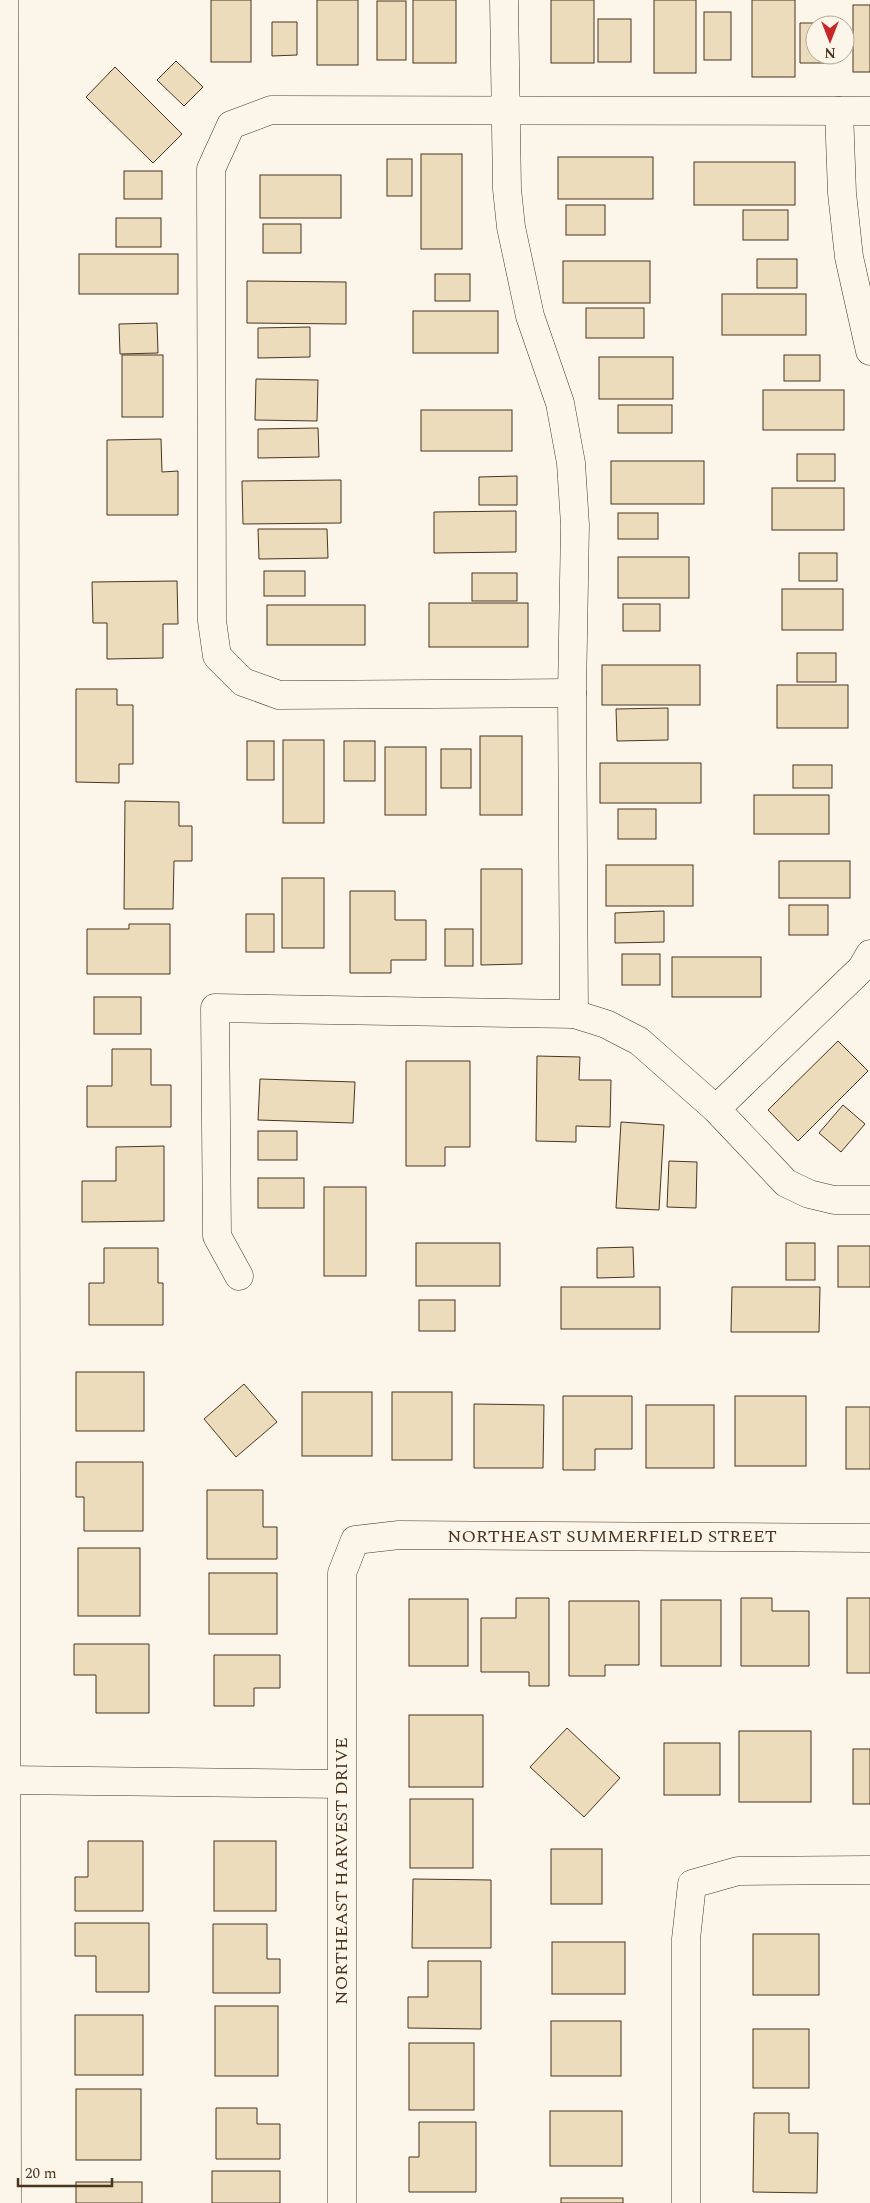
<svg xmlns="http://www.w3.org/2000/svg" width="870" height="2203" font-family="Spectral,serif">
<rect width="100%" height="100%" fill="#fbf6e9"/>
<g fill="#ecdcbc" stroke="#4a3520">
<rect x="211" y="0" width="40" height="62"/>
<rect x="317" y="0" width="41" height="65"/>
<rect x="413" y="0" width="43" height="63"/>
<rect x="551" y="0" width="43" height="63"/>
<rect x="654" y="0" width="42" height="73"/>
<rect x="752" y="0" width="43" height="77"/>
<rect x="377" y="1" width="29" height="59"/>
<rect x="853" y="5" width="17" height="67"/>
<rect x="704" y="12" width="27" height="48"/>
<rect x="598" y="19" width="33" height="43"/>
<polygon points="272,22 297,22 297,55 272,56"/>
<polygon points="800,23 832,23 832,25 815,25 815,55 832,55 832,63 800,63"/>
<polygon points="176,61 203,87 184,106 157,80"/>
<polygon points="115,67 182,134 153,163 86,97"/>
<rect x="421" y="154" width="41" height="95"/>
<rect x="558" y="157" width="95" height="42"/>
<rect x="387" y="159" width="25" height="37"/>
<rect x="694" y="162" width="101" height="43"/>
<rect x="124" y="171" width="38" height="28"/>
<rect x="260" y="175" width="81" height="43"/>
<rect x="566" y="205" width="39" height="30"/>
<rect x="743" y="210" width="45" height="30"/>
<rect x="116" y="218" width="45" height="29"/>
<rect x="263" y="224" width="38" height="29"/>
<rect x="79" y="254" width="99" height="40"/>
<rect x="757" y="259" width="40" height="29"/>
<rect x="563" y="261" width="87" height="42"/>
<rect x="435" y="274" width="35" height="27"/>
<polygon points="247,281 346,282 346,324 247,323"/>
<rect x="722" y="294" width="84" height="41"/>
<rect x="586" y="308" width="58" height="30"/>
<rect x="413" y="311" width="85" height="42"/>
<polygon points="157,323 158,353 120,354 119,324"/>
<polygon points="310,327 310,357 258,358 258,328"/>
<rect x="122" y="355" width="41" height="62"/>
<rect x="784" y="355" width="36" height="26"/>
<rect x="599" y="357" width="74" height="42"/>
<polygon points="256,379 318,380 317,421 255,420"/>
<rect x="763" y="390" width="81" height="40"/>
<rect x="618" y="405" width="54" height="28"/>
<rect x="421" y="410" width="91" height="41"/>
<polygon points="318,428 319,457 258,458 258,429"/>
<polygon points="161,439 162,472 178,471 178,515 107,515 107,440"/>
<rect x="797" y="454" width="38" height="27"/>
<rect x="611" y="461" width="93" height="43"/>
<polygon points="517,476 517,505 479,505 479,477"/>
<polygon points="341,480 341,523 243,524 242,481"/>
<rect x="772" y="488" width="72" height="42"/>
<polygon points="516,511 516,552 434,553 434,512"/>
<rect x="618" y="513" width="40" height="26"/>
<polygon points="258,529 327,529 328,558 259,559"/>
<rect x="799" y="553" width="38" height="28"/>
<rect x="618" y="557" width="71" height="41"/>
<rect x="264" y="571" width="41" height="25"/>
<rect x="472" y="573" width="45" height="28"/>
<polygon points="177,581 178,624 163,624 163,658 107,659 107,623 93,623 92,582"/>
<rect x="782" y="589" width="61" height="41"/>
<rect x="429" y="603" width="99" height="44"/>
<rect x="623" y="604" width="37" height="27"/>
<rect x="267" y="605" width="98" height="40"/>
<rect x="797" y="653" width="39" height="29"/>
<rect x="602" y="665" width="98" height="40"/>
<rect x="777" y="685" width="71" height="43"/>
<polygon points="76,689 117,689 117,705 133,705 133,764 119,764 119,783 76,782"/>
<polygon points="668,708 668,740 617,741 616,709"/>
<rect x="480" y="736" width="42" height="79"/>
<rect x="283" y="740" width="41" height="83"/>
<rect x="247" y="741" width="27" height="39"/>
<rect x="344" y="741" width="31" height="40"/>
<rect x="385" y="747" width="41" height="68"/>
<rect x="441" y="749" width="30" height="39"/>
<rect x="600" y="763" width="101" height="40"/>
<rect x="793" y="765" width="39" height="23"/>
<rect x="754" y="795" width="75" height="39"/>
<polygon points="125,801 179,802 179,826 192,826 192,861 174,861 173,909 124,909"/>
<rect x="618" y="809" width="38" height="30"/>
<rect x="779" y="861" width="71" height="37"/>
<rect x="606" y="865" width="87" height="41"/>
<polygon points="481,869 522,869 522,964 481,965"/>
<rect x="282" y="878" width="42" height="70"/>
<polygon points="350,891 395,891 395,920 426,920 426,960 391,960 391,973 350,973"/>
<rect x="789" y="905" width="39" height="30"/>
<polygon points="664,911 664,942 615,943 615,913"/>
<rect x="246" y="914" width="28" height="38"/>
<polygon points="129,924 170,924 170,974 87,974 87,929 129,929"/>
<rect x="445" y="929" width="28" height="37"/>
<rect x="622" y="954" width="38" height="31"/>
<rect x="672" y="957" width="89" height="40"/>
<rect x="94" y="997" width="47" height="37"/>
<polygon points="838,1041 868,1071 798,1141 768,1110"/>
<polygon points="112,1049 151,1049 151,1085 171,1085 171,1127 87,1127 87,1086 112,1086"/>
<polygon points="537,1056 580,1057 579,1080 611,1080 610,1127 576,1126 576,1142 536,1141"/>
<polygon points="406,1061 470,1061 470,1147 445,1147 445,1166 406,1166"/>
<polygon points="260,1079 355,1082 353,1123 258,1120"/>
<polygon points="843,1105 865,1124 841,1152 819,1133"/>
<polygon points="621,1122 664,1125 659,1210 616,1208"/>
<rect x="258" y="1131" width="39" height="29"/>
<polygon points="164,1146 164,1221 82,1222 82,1181 116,1181 116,1147"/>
<polygon points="669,1161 697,1162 696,1208 667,1207"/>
<rect x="258" y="1178" width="46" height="30"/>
<rect x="324" y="1187" width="42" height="89"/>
<rect x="416" y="1243" width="84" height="43"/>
<rect x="786" y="1243" width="29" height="37"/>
<rect x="838" y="1246" width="32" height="41"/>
<polygon points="633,1247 634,1277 597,1278 597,1248"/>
<polygon points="104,1248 158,1248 158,1283 163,1283 163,1325 89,1325 89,1283 104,1283"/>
<rect x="561" y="1287" width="99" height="42"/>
<polygon points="732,1287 820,1287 819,1332 731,1332"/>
<rect x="419" y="1300" width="36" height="31"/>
<rect x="76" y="1372" width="68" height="59"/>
<polygon points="244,1384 277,1422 236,1457 204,1419"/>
<rect x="302" y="1392" width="70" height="64"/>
<rect x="392" y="1392" width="60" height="68"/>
<polygon points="563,1396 632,1396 632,1449 595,1449 595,1470 563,1470"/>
<rect x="735" y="1396" width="71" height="70"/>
<polygon points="474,1404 544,1405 543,1468 474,1468"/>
<rect x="646" y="1405" width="68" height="63"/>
<rect x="846" y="1407" width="24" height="62"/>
<polygon points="76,1462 143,1462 143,1531 84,1531 84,1497 76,1497"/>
<polygon points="207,1490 263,1490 263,1527 277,1527 277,1559 207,1559"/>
<rect x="78" y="1548" width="62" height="68"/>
<rect x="209" y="1573" width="68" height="61"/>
<polygon points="516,1598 549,1598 549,1686 529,1686 529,1672 481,1672 481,1618 516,1618"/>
<polygon points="741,1598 772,1598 772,1611 809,1611 809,1666 741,1666"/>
<rect x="847" y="1598" width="23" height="75"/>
<rect x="409" y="1599" width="59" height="67"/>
<rect x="661" y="1600" width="60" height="66"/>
<polygon points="569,1601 639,1601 639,1665 605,1665 605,1676 569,1676"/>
<polygon points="74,1644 149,1644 149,1713 96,1713 96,1675 74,1675"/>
<polygon points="214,1655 280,1655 280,1688 254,1688 254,1706 214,1706"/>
<rect x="409" y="1715" width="74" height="72"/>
<polygon points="567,1728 620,1778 584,1817 530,1767"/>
<rect x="739" y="1731" width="72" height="71"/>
<rect x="664" y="1743" width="56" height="52"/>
<rect x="853" y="1749" width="17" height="55"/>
<rect x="410" y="1799" width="63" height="69"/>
<polygon points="88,1841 143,1841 143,1911 75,1911 75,1877 88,1877"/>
<rect x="214" y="1841" width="62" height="70"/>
<rect x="551" y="1849" width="51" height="55"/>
<polygon points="413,1879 491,1880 491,1948 412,1948"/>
<polygon points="75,1923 149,1923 149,1992 96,1992 96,1956 75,1956"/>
<polygon points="213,1924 267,1924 267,1959 280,1959 280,1993 213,1993"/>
<rect x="753" y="1934" width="66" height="61"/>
<rect x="552" y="1942" width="73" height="52"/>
<polygon points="428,1961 481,1961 481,2029 408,2028 408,1997 428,1997"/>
<rect x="215" y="2006" width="63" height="70"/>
<rect x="75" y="2015" width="68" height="60"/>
<rect x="551" y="2021" width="70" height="55"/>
<rect x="753" y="2029" width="56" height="59"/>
<rect x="409" y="2043" width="65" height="67"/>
<rect x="76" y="2089" width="65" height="71"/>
<polygon points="216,2108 257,2108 257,2124 280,2124 280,2159 216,2159"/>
<rect x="550" y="2111" width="72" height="55"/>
<polygon points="754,2113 789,2113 789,2133 818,2133 817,2193 753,2192"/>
<polygon points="419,2122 476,2122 476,2192 409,2192 409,2157 419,2157"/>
<rect x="212" y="2171" width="68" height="32"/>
<rect x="76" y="2182" width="66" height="21"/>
<rect x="561" y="2198" width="62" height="5"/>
</g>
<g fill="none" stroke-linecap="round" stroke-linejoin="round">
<g stroke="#4a3520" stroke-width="29">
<g id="minor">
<polyline points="4,0 7,2203"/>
<polyline points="504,0 507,189 511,227 530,316 560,403 571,463 575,525 572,693 574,1014"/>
<polyline points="839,111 842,193 849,257 870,351"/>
<polyline points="572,693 279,695 243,682 217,656 212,621 211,169 231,125 271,110 870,111"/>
<polyline points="716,1109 862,968 870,954"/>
<polyline points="239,1276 217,1236 215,1008 574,1014 606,1024 639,1041 716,1109 786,1183 809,1194 834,1200 870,1200"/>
<polyline points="8,1780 341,1784"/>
<polyline points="342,2203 342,1573 355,1540 399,1535 870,1538"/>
<polyline points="686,2203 686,1939 692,1884 738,1871 870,1870"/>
</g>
</g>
<use href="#minor" stroke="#fbf6e9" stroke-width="28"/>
</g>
<g text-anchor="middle" stroke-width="4" stroke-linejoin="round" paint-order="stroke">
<g font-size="18" fill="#4a3520" stroke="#fbf6e9">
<text x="612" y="1542">NORTHEAST SUMMERFIELD STREET</text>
<text transform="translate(341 1871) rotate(-90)" y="6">NORTHEAST HARVEST DRIVE</text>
</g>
</g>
<g transform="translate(830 40) rotate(180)"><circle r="24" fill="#fbf6e9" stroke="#b4a999"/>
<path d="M0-4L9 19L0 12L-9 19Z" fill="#c62828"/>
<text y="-8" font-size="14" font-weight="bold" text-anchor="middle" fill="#4a3520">N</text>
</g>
<path d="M18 2178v8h94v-8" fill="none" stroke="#4a3520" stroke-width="2.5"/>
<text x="25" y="2178" font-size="15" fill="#4a3520" stroke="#fbf6e9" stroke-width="4" paint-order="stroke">20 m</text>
</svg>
